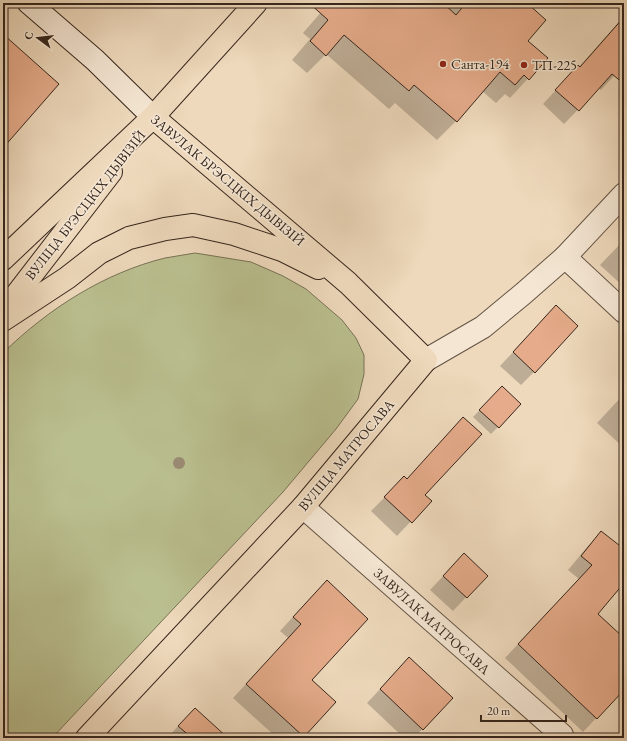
<svg xmlns="http://www.w3.org/2000/svg" width="627" height="741" font-family="'EB Garamond',serif">
<rect width="100%" height="100%" fill="#eed9bc"/>
<filter id="stains"><feTurbulence type="fractalNoise" baseFrequency=".005" numOctaves="4"/><feColorMatrix values="0 0 0 0 .2 0 0 0 0 .09 0 0 0 0 .02 0 0 0 .5 -.17"/></filter>
<radialGradient id="worn" r=".72"><stop offset=".6" stop-color="#630" stop-opacity="0"/><stop offset="1" stop-color="#630" stop-opacity=".3"/></radialGradient>
<path fill="#babf8f" stroke="#787256" d="M 195,253 L 251,262 L 283,276 L 306,289 L 342,320 L 356,338 L 364,355 L 364,374 L 358,399 L 336,429 L 283,492 L 52,738 L 3,738 L 3,353 C 48,309 104,273 165,258 C 175,256 185,255 195,253 Z"/>
<g fill="#0003">
<polygon points="329,3 525,3 527,41 547,58 510,98 505,94 496,103 482,91 456,121 437,140 395,103 389,109 326,54 307,73 292,60 310,39 303,33"/>
<polygon points="624,16 624,65 601,90 599,88 564,124 543,104 565,80 579,67"/>
<polygon points="624,240 624,287 600,265"/>
<polygon points="556,306 534,372 521,385 500,366"/>
<polygon points="495,394 498,427 491,434 473,417"/>
<polygon points="624,394 624,448 597,423"/>
<polygon points="407,479 430,501 397,536 371,511 391,491"/>
<polygon points="601,532 624,551 624,582 597,614 624,639 624,689 583,732 505,658 579,579 568,570 588,546"/>
<polygon points="464,554 486,576 453,611 430,590"/>
<polygon points="313,595 310,680 335,702 302,738 277,738 233,698 288,638 280,631"/>
<polygon points="396,672 422,729 414,738 404,738 367,703"/>
<polygon points="181,723 226,738 167,738"/>
</g>
<g fill="#e5ab8a" stroke="#36261c">
<polygon points="309,3 443,3 456,15 466,3 527,3 546,20 528,41 548,58 529,80 524,75 515,85 500,72 457,122 414,85 409,91 344,35 326,56 310,41 328,20"/>
<polygon points="624,17 624,84 612,74 579,111 555,90 578,65 580,67"/>
<polygon points="3,34 59,84 3,148"/>
<polygon points="556,305 578,326 535,373 513,352"/>
<polygon points="502,386 521,404 499,428 479,410"/>
<polygon points="463,417 482,434 425,495 432,501 412,523 384,497 404,476 407,479"/>
<polygon points="601,531 624,549 624,583 598,614 624,638 624,690 597,719 518,644 592,565 581,556"/>
<polygon points="464,553 488,576 467,598 443,576"/>
<polygon points="327,580 368,619 312,680 336,702 304,737 246,684 301,624 293,617"/>
<polygon points="409,657 453,698 423,730 380,689"/>
<polygon points="195,708 228,738 192,738 178,726"/>
</g>
<g fill="none" stroke-linecap="round" stroke-linejoin="round">
<g stroke="#645344" stroke-width="24">
<g id="street">
<polyline points="565,257 624,312"/>
<polyline points="426,360 483,327 524,293 565,257 624,194"/>
<polyline points="303,507 562,735"/>
</g>
</g>
<g stroke="#36261c" stroke-width="24">
<polyline id="secondary" points="29,3 95,60 153,117"/>
</g>
<g stroke="#36261c" stroke-width="24">
<g id="primary">
<polyline points="3,259 153,117 256,3"/>
<polyline points="3,312 111,172"/>
<polyline points="3,320 67,278 99,253 129,238 165,229 193,225 234,234 282,250 318,268"/>
<polyline points="87,738 303,507 426,360 348,283 153,117"/>
</g>
</g>
<use href="#street" stroke="#f4e6d3" stroke-width="22"/>
<use href="#secondary" stroke="#f4e6d3" stroke-width="22"/>
<use href="#primary" stroke="#eed9bc" stroke-width="22"/>
</g>
<circle fill="#9b8b74" cx="179" cy="463" r="6"/>
<g fill="#8f2418" stroke="#f4e6d3" stroke-width="1.5">
<circle cx="443" cy="64" r="4"/>
<circle cx="524" cy="65" r="4"/>
</g>
<g text-anchor="middle" stroke-width="3" stroke-linejoin="round" paint-order="stroke">
<g font-size="14" fill="#36261c" stroke="#f4e6d3" text-anchor="start">
<text x="451" y="69">Санта-194</text>
<text x="532" y="70">ТП-225</text>
</g>
<g font-size="14" fill="#36261c" stroke="#f4e6d3">
<text transform="translate(228 180) rotate(40)" y="5">ЗАВУЛАК БРЭСЦКІХ ДЫВІЗІЙ</text>
<text transform="translate(85 205) rotate(-52)" y="5">ВУЛІЦА БРЭСЦКІХ ДЫВІЗІЙ</text>
<text transform="translate(346 455) rotate(-50)" y="5">ВУЛІЦА МАТРОСАВА</text>
<text transform="translate(432 621) rotate(42)" y="5">ЗАВУЛАК МАТРОСАВА</text>
</g>
</g>
<rect width="627" height="741" fill="none" stroke="#eed9bc" stroke-width="16"/>
<rect x="4" y="4" width="619" height="733" fill="none" stroke="#36261c" stroke-width="2"/>
<rect x="8" y="8" width="611" height="725" fill="none" stroke="#36261c"/>
<g transform="translate(38 38) rotate(285)" stroke="#f4e6d3" stroke-width="3" paint-order="stroke">
<path d="M0-3L7 15L0 10L-7 15Z" fill="#36261c"/>
<text y="-6" font-size="11" font-weight="bold" text-anchor="middle" fill="#36261c">С</text>
</g>
<path d="M481 715v6h85v-6" fill="none" stroke="#36261c" stroke-width="2"/>
<text x="487" y="715" font-size="12" fill="#36261c" stroke="#f4e6d3" stroke-width="3" paint-order="stroke">20 m</text>
<rect width="100%" height="100%" filter="url(#stains)"/>
<rect width="100%" height="100%" fill="url(#worn)"/>
</svg>
